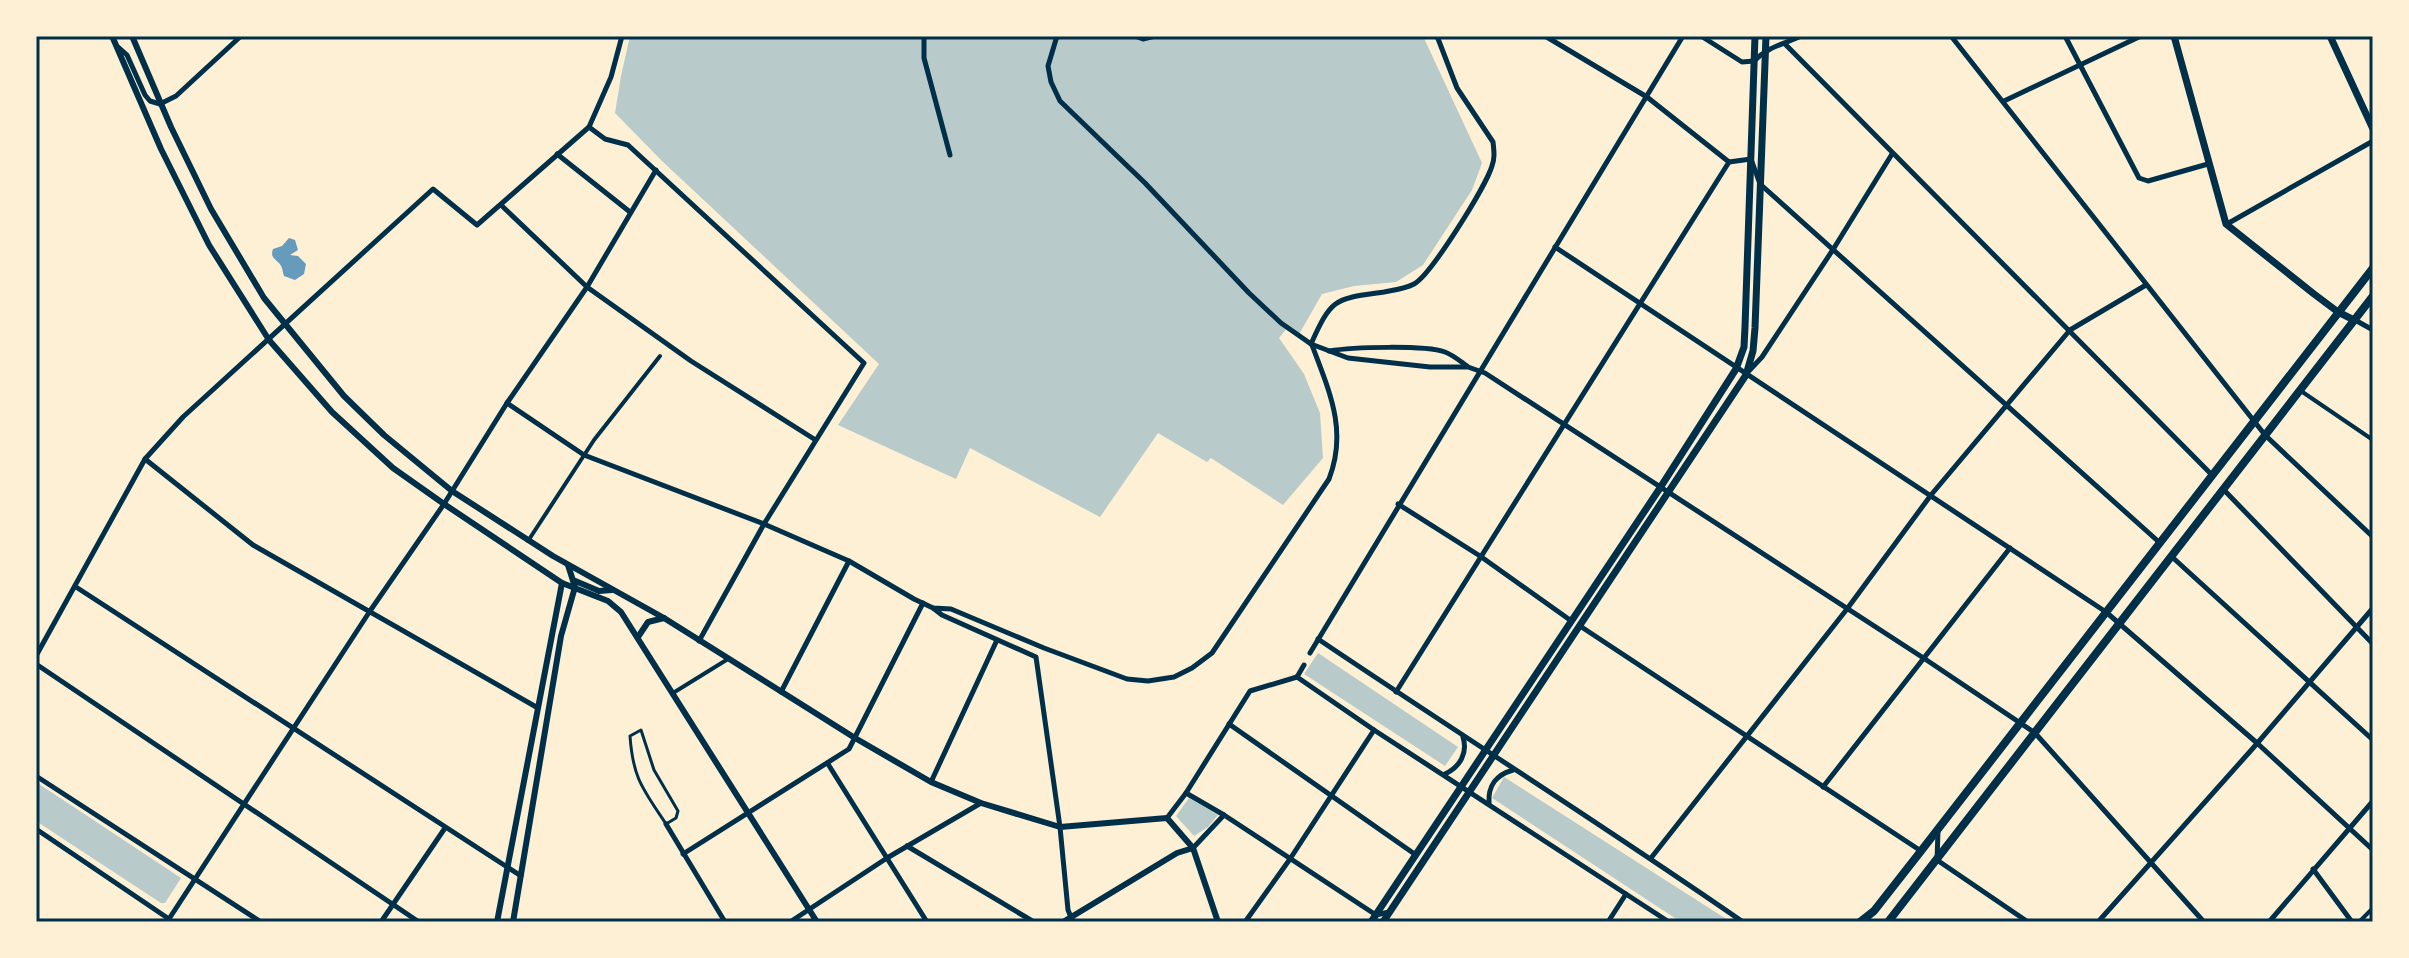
<svg xmlns="http://www.w3.org/2000/svg" width="2409" height="958" font-family="Barlow,sans-serif">
<rect width="100%" height="100%" fill="#fdf0d5"/>
<g fill="#b9caca">
<polygon points="630,36 1423,36 1482,163 1472,190 1423,265 1396,282 1354,286 1322,294 1298,336 1287,328 1279,338 1304,374 1320,413 1323,458 1283,505 1211,458 1207,462 1158,433 1100,517 970,448 956,479 838,425 879,364 662,161 615,113 621,76"/>
<polygon points="1318,653 1458,747 1445,766 1304,674"/>
<polygon points="1504,777 1731,922 1681,922 1492,798"/>
<polygon points="36,782 181,878 165,903 161,903 36,821"/>
<polygon points="1189,798 1218,815 1208,827 1194,836 1176,816"/>
</g>
<path fill="#669bbc" d="M 289,238 L 295,240 L 298,250 L 290,255 L 298,256 L 306,264 L 304,274 L 295,280 L 284,276 C 283,274 283,271 282,268 C 279,259 269,260 273,249 L 282,246 Z"/>
<g fill="none" stroke-linecap="round" stroke-linejoin="round">
<path stroke="#003049" stroke-width="3" d="M 641,730 L 654,770 L 678,811 L 676,818 L 666,824 C 643,789 633,779 630,736 Z"/>
<g stroke="#003049" stroke-width="4">
<polyline points="2301,391 2373,440"/>
<polyline points="528,541 594,440 660,356"/>
<polyline points="673,693 728,659"/>
<polyline points="2359,922 2373,908"/>
</g>
<g stroke="#003049" stroke-width="5">
<polyline points="924,36 924,58 950,155"/>
<polyline points="1057,36 1048,66 1051,82 1060,101 1145,183 1249,293 1281,323 1311,344 1348,358 1430,367 1468,367 1485,373 1925,659 2035,733 2204,922"/>
<polyline points="1135,36 1143,39 1155,36"/>
<polyline points="1545,36 1647,97 1729,162"/>
<path d="M 1701,36 L 1742,62 L 1754,61 C 1769,46 1782,45 1801,36"/>
<polyline points="1951,36 2265,435 2373,537"/>
<polyline points="2065,36 2139,178 2148,181 2208,164"/>
<polyline points="1785,44 2212,475"/>
<polyline points="118,47 127,55 145,95 150,101 160,104 176,96 241,36"/>
<polyline points="2004,101 2141,36"/>
<polyline points="589,127 605,139 628,145 864,363 764,524 699,641"/>
<polyline points="557,154 630,212"/>
<polyline points="1729,162 1751,159 1760,184 2160,543"/>
<polyline points="501,205 587,287 691,361 814,439"/>
<polyline points="2227,224 2373,141"/>
<polyline points="1555,247 2106,612 2257,743 2373,850"/>
<polyline points="2355,320 2373,330"/>
<path d="M 1311,344 C 1332,297 1335,299 1384,292 C 1394,290 1405,289 1414,284 C 1431,275 1486,186 1492,166 C 1495,158 1494,151 1493,142 L 1457,88 L 1437,36"/>
<path d="M 1329,351 C 1352,347 1425,345 1445,352 C 1453,355 1460,361 1467,366"/>
<polyline points="1747,373 1762,357 1834,248 1892,154"/>
<path d="M 507,403 L 584,455 L 764,524 L 849,561 L 914,599 L 933,608 L 951,609 L 1044,648 L 1127,679 L 1148,681 L 1174,677 L 1192,668 L 1212,653 L 1329,479 C 1348,430 1329,391 1312,345"/>
<polyline points="145,459 253,545 538,708"/>
<polyline points="2224,490 2373,644"/>
<polyline points="1398,504 1480,556 1570,620"/>
<polyline points="2171,556 2373,740"/>
<polyline points="76,587 521,876"/>
<polyline points="933,608 942,615 1036,657 1060,827 1068,910 1073,922"/>
<polyline points="1580,626 1921,851"/>
<path d="M 1318,639 C 1459,734 1603,825 1743,922"/>
<polyline points="1310,653 1683,36"/>
<polyline points="36,656 145,459 183,417 433,189 477,225 589,127 611,77 622,36"/>
<polyline points="36,664 419,922"/>
<polyline points="1297,677 1374,730 1669,922"/>
<polyline points="1297,677 1304,665"/>
<polyline points="781,692 849,561"/>
<polyline points="1396,692 1729,162"/>
<polyline points="1229,724 1416,855"/>
<polyline points="828,764 927,922"/>
<path d="M 1445,774 C 1460,767 1468,753 1463,737"/>
<polyline points="36,776 261,922"/>
<polyline points="931,782 997,640"/>
<polyline points="1823,787 2010,548"/>
<polyline points="1186,793 1224,815 1376,915 1389,912"/>
<path d="M 1489,803 C 1488,785 1496,775 1513,770"/>
<polyline points="1167,818 1186,793 1250,691 1297,677"/>
<polyline points="666,824 725,922"/>
<polyline points="36,829 169,919"/>
<polyline points="1938,831 1937,860 2028,922"/>
<polyline points="907,846 1034,922"/>
<polyline points="1193,848 1224,815"/>
<polyline points="683,854 849,749 923,603"/>
<polyline points="1651,858 1847,609 1931,495 2070,330 2146,285"/>
<polyline points="2313,869 2352,922"/>
<polyline points="167,922 370,611 444,504 507,403 587,287 656,170"/>
<polyline points="381,922 445,828"/>
<polyline points="790,922 887,858 981,803"/>
<polyline points="1245,922 1290,859 1374,730"/>
<polyline points="1608,922 1626,894"/>
<polyline points="2098,922 2254,747 2373,608"/>
<polyline points="2269,922 2373,801"/>
</g>
<g stroke="#003049" stroke-width="6">
<polyline points="112,36 161,149 209,245 269,340 332,412 393,468 444,504 562,583 608,601 621,612 817,922"/>
<polyline points="132,36 171,127 211,209 264,298 344,396 384,435 452,491 553,556 664,618 855,738 931,782 981,803 1060,827 1167,818 1193,848 1218,922"/>
<polyline points="573,580 599,591 612,590"/>
<polyline points="638,637 648,622 664,618"/>
<polyline points="497,922 562,583"/>
<polyline points="513,922 561,636 575,587 568,565"/>
<polyline points="1063,922 1177,853 1193,848"/>
</g>
<g stroke="#003049" stroke-width="7">
<polyline points="2174,36 2226,224 2314,294 2338,312 2354,320"/>
<polyline points="2330,36 2373,129"/>
<polyline points="1371,922 1660,488 1736,369 1744,347 1745,327 1755,36"/>
<polyline points="1383,922 1746,375 1753,351 1755,328 1766,36"/>
</g>
<g stroke="#003049" stroke-width="8">
<polyline points="1860,922 1874,911 1921,851 2373,268"/>
<polyline points="1888,922 2373,296"/>
</g>
</g>
<rect width="2409" height="958" fill="none" stroke="#fdf0d5" stroke-width="76"/>
<rect x="38" y="38" width="2333" height="882" fill="none" stroke="#003049" stroke-width="3"/>
</svg>
